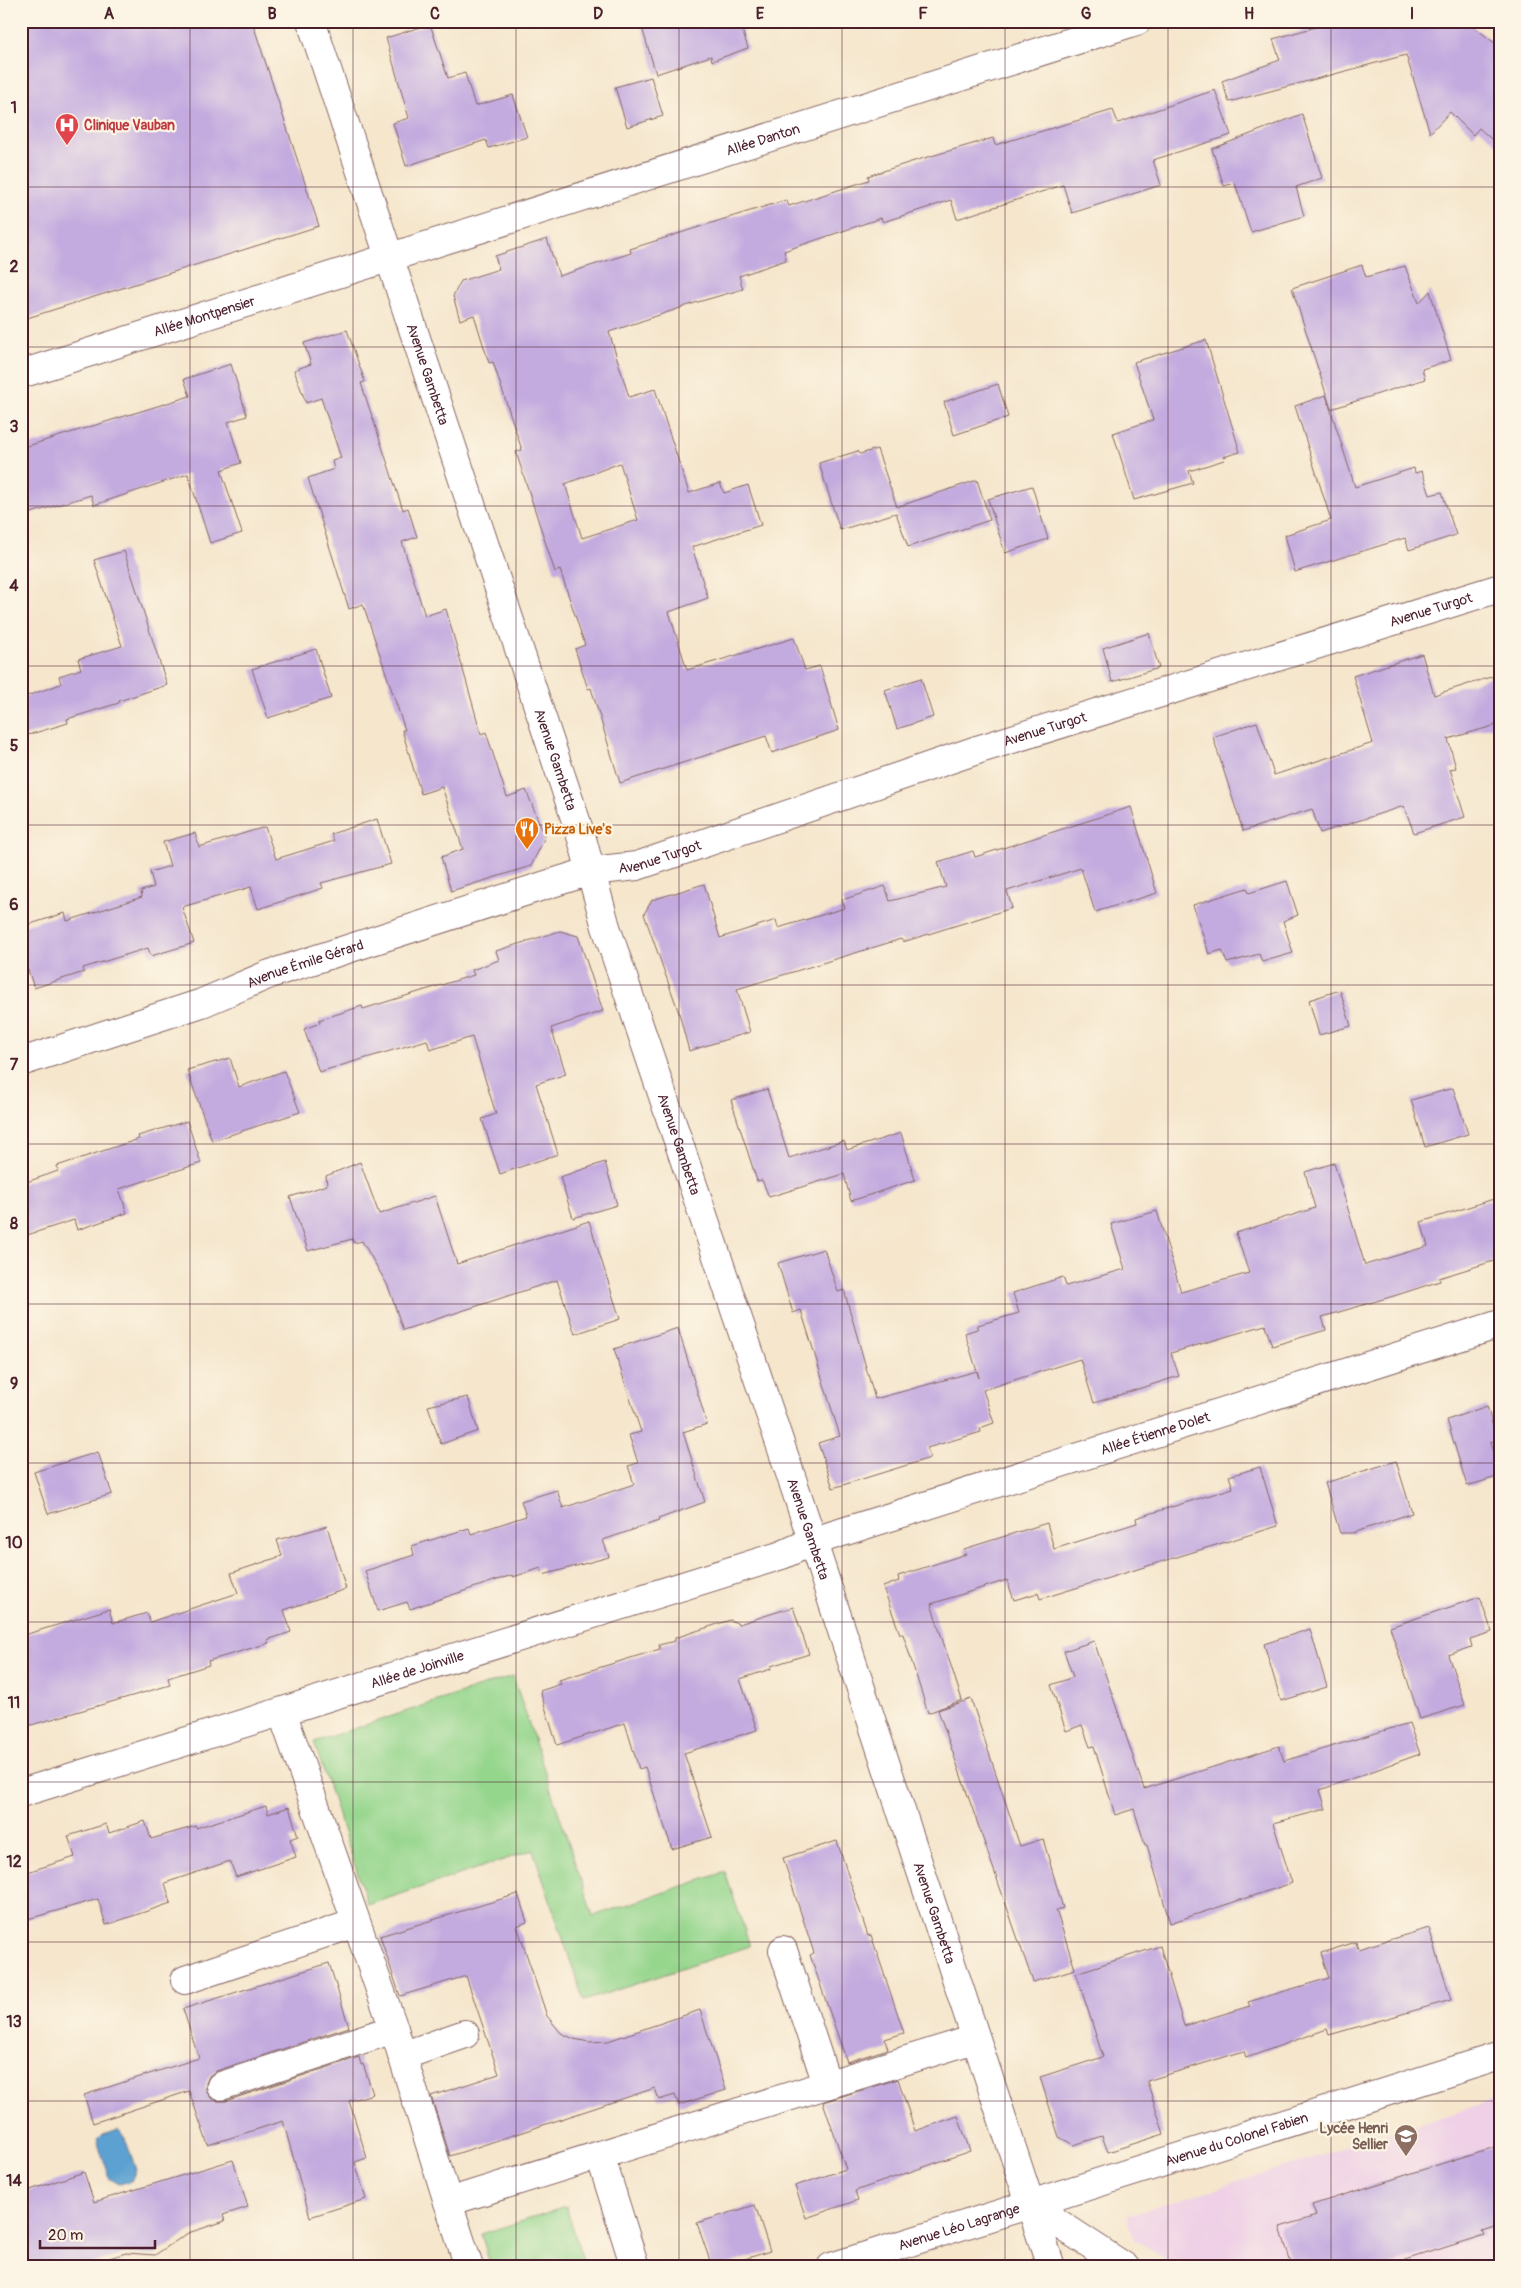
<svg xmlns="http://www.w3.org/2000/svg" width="1521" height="2288" font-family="Pangolin,sans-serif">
<rect width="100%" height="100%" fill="#fcf5e5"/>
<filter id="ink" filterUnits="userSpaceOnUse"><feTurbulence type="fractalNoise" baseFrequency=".02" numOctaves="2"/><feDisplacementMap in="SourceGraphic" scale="10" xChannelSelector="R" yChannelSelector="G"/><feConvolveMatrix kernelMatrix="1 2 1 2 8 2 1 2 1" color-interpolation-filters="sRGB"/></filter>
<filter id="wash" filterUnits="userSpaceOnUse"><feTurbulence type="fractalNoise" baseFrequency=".0096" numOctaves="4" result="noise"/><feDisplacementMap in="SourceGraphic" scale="20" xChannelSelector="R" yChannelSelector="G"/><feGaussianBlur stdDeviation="1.12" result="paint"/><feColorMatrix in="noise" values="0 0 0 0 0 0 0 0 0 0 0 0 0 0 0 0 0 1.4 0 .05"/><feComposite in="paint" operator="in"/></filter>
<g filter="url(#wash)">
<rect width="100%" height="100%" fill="#f5e6cc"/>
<polygon fill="#efd0e6" points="1500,2099 1500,2267 1178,2267 1134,2240 1127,2216"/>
<g fill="#95d68d" stroke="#707a5c">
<polygon points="513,1676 593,1916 725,1872 750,1946 584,2001 533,1850 368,1905 314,1742"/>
<polygon points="566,2207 585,2267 491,2267 481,2234"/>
</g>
<polygon fill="#5ba1d1" stroke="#52607e" points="119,2130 124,2135 136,2170 131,2181 119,2184 109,2178 97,2140 102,2135"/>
<g id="blocks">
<g fill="#c3aadf" fill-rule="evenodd">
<polygon points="21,21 252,21 319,226 21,320"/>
<polygon points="640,21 739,21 748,48 712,61 711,56 656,74"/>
<polygon points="1337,21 1466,21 1500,47 1500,147 1479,128 1473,135 1450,112 1430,133 1406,55 1229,102 1222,81 1280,60 1273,39"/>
<polygon points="430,24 448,78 465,73 475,106 513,95 527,137 489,148 486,140 406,166 393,123 409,118 386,38"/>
<polygon points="651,77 663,116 627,127 615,87"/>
<path d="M 1215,90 L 1231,135 L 1153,160 L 1161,185 L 1072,213 L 1063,185 L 957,219 L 951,200 L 883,222 L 881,218 L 784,251 L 786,260 L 739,276 L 743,289 L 698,302 L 609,332 L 629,397 L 655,389 L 689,493 L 720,483 L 724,493 L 748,485 L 761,525 L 692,547 L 708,598 L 669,612 L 687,670 L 794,638 L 805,670 L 820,666 L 839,730 L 772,753 L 766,736 L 620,783 L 591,688 L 588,689 L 575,649 L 585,645 L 560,570 L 555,572 L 516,452 L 522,450 L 493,362 L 489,363 L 474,315 L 460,320 L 453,296 L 461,281 L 499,269 L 495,256 L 547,239 L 559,276 L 631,253 L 630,249 L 721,220 L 786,200 L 789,206 L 869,180 L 868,176 L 911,162 L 993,138 L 995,145 L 1113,110 L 1118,123 ZM 620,463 L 638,520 L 582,538 L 565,484 Z"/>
<polygon points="1302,114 1322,178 1296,187 1304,216 1251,232 1235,183 1224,186 1212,149"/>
<polygon points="1362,265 1366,277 1405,266 1419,303 1430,291 1451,360 1422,369 1425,379 1331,409 1292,288"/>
<polygon points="347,330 365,382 361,383 403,510 408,508 417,537 402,542 425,616 446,609 481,734 486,732 507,797 526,790 545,837 531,866 451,891 441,857 463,849 442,787 421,794 402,730 405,730 363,604 349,609 308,478 334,469 332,461 341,458 321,398 306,403 294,370 311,364 304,343"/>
<polygon points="1206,340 1240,452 1223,457 1224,460 1189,471 1193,483 1134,500 1113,433 1153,420 1134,362"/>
<polygon points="231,364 247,416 228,422 241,463 221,470 242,533 210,543 188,474 94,505 91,495 21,516 21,448 190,396 184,379"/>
<polygon points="998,384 1008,417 954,435 944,402"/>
<polygon points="1326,395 1355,487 1414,468 1415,473 1422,471 1430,495 1442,492 1456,535 1409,550 1405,538 1295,572 1285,535 1331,520 1295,406"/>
<polygon points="877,449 897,507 977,480 990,520 908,547 896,513 840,530 819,463 858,451 860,454"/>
<polygon points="1032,486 1048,539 1005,553 988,499"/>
<polygon points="124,551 167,685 119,701 119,703 67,719 68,723 21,737 21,698 61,684 59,676 81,669 78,659 122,646 94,560"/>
<polygon points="1149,633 1159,668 1112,682 1103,648"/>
<polygon points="316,649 331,698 268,718 252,669"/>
<polygon points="1422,654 1434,695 1500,674 1500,724 1448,739 1456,768 1450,769 1465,817 1414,833 1404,806 1320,833 1312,809 1243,831 1213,737 1257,722 1274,775 1373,743 1353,676"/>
<polygon points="921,678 933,717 897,729 885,690"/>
<polygon points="1131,807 1157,893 1095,912 1081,868 1007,891 1012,908 903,942 901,939 737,989 750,1032 689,1051 679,1013 644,914 652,900 704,884 720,938 776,920 778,928 845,908 842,900 885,886 890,901 946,887 938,862 973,851 975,857"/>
<polygon points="377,819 391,864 321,883 323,888 258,909 251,887 182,907 194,943 151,956 148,948 83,968 84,972 34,988 21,949 21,927 65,913 67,921 142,897 141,891 154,887 150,872 170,866 163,842 195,833 199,847 265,827 276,859 334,841 331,834"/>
<polygon points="1287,881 1298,915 1283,921 1293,953 1262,962 1259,954 1227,963 1222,950 1209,954 1193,905 1247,888 1249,893"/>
<polygon points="560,931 578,936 603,1011 551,1028 566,1074 536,1084 558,1154 500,1174 482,1119 496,1114 472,1037 430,1050 427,1040 319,1072 304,1029 320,1023 319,1020 362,1006 363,1009 474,975 472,970 499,960 496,951"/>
<polygon points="1340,990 1351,1026 1319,1035 1309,1000"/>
<polygon points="230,1058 239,1087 284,1071 300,1112 212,1141 187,1070"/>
<polygon points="1453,1088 1468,1134 1425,1147 1411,1100"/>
<polygon points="767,1089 789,1158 844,1141 847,1150 901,1133 915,1180 851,1201 844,1174 769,1197 762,1180 757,1181 731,1100"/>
<polygon points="187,1121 201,1163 119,1189 127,1213 77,1230 74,1220 21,1237 21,1184 58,1171 57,1166 139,1139 138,1136"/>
<polygon points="360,1162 379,1214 435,1196 457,1264 589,1221 620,1319 575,1334 557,1280 403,1330 388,1286 362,1241 354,1243 352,1239 308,1251 290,1197 327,1185 326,1176"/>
<polygon points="605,1162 617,1205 573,1218 560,1177"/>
<polygon points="1334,1163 1365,1265 1428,1246 1421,1222 1500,1197 1500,1259 1439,1278 1440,1281 1397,1295 1322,1317 1326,1330 1272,1346 1265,1325 1171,1353 1179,1376 1094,1403 1080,1359 983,1390 994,1423 980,1428 981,1432 927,1448 930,1458 833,1488 818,1443 840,1436 801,1310 793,1313 778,1263 824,1249 838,1292 844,1290 875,1399 977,1371 979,1378 965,1333 977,1329 978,1325 1019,1313 1013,1293 1063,1277 1066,1286 1125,1269 1111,1224 1157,1211 1181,1292 1249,1273 1236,1233 1315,1208 1305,1172"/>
<polygon points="678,1328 707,1424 683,1432 705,1502 658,1519 659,1521 603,1540 609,1557 543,1575 541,1568 513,1577 512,1575 410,1609 407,1602 378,1611 365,1571 414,1555 412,1546 469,1528 471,1534 526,1516 521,1501 557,1490 563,1508 634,1484 628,1466 638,1463 629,1435 641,1432 614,1349"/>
<polygon points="468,1397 478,1431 441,1444 428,1406"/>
<polygon points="1487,1406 1497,1440 1490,1442 1500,1476 1467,1486 1447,1420"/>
<polygon points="98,1452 112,1494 48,1514 34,1472"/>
<polygon points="1396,1461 1412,1513 1353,1533 1340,1533 1325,1483"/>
<polygon points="1260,1467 1278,1526 1040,1599 1038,1593 1014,1600 1007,1580 931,1604 962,1700 928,1713 903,1634 900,1634 883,1587 899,1581 898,1576 966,1554 964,1549 1047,1523 1054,1549 1137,1523 1136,1518 1233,1488 1229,1476"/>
<polygon points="327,1526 346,1589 284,1610 291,1632 267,1640 269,1643 208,1661 209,1665 168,1678 170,1685 21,1728 21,1636 109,1609 113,1623 147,1613 150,1622 238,1593 231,1573 282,1556 277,1540"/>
<polygon points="1480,1597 1492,1632 1470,1639 1472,1647 1448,1655 1465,1705 1420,1719 1390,1627"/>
<polygon points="793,1607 809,1654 771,1666 771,1669 740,1679 757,1730 684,1753 712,1837 672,1849 645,1767 639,1769 625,1723 557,1745 540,1691 561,1684 559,1680 660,1649 659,1645 675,1641 675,1638 730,1620 739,1624"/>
<polygon points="1310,1629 1327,1687 1281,1701 1264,1644"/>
<polygon points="1094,1641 1144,1789 1279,1746 1284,1761 1409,1723 1420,1754 1320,1790 1326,1809 1273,1823 1292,1883 1170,1923 1147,1845 1145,1845 1134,1809 1115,1815 1094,1746 1090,1747 1082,1725 1066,1731 1051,1685 1073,1677 1064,1651"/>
<polygon points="971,1699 1020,1846 1043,1839 1063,1908 1056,1910 1075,1969 1033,1982 938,1710"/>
<polygon points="266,1806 268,1814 289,1807 298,1836 290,1839 296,1857 236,1877 230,1861 165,1883 171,1903 106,1925 98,1899 21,1921 21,1874 75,1857 68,1836 106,1824 109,1833 145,1821 151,1839 196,1826 196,1828"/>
<polygon points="837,1841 868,1936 871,1935 904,2033 885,2039 888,2049 847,2062 810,1955 814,1953 783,1858"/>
<polygon points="518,1894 527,1922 517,1926 547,2016 561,2033 574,2039 589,2042 608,2041 700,2010 726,2090 679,2105 675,2095 659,2100 655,2088 450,2156 431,2096 499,2074 466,1976 400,1996 380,1936"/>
<polygon points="1429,1928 1451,2000 1329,2035 1327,2029 1246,2058 1244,2051 1147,2081 1164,2134 1108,2152 1102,2136 1074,2145 1059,2137 1040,2077 1103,2057 1076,1973 1160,1946 1184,2026 1250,2006 1248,2002 1329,1978 1321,1953 1356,1942 1358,1949"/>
<polygon points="329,1963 349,2027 216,2071 209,2076 206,2083 206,2090 211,2098 218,2101 226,2101 359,2057 361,2065 363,2064 373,2094 349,2101 367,2158 355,2162 366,2199 310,2217 283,2121 208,2145 189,2091 93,2123 84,2095 199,2058 183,2009"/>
<polygon points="898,2079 915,2131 958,2116 970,2151 855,2191 858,2200 806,2218 795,2186 846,2169 823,2102"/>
<polygon points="1500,2145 1500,2225 1482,2231 1484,2235 1384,2267 1292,2267 1280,2227 1316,2216 1312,2205"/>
<polygon points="233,2160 248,2207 223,2215 225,2221 188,2233 155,2255 126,2253 80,2267 21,2267 21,2193 84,2172 94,2202"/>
<polygon points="755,2205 770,2251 719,2267 712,2267 697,2223"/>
</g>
</g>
</g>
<g filter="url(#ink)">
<use href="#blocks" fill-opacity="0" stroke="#866563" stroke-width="1"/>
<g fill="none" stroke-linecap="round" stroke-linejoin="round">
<g stroke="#866563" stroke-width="30">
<g id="minor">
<path id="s1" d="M 311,21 L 582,839 L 606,927 L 798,1497 L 1051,2267"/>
<path id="s2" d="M 21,374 L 1137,21"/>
<path id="s3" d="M 21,1062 L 202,1003 L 270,974 L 549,884 L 591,871 L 637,866 L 980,749 L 1500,588"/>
<polyline points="282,1712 394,2029 448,2202 975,2039"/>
<path id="s4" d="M 21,1793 L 782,1555 L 811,1542 L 1500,1324"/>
<polyline points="783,1950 827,2084"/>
<polyline points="185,1980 356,1923"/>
<polyline points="402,2056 465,2034"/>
<polyline points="221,2086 394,2029"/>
<polyline points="600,2155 635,2267"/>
<polyline points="448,2202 469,2267"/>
<polyline points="1029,2204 1125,2267"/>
<path id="s5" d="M 831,2267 L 1500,2056"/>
</g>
</g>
<use href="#minor" stroke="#fff" stroke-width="28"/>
</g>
</g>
<path fill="none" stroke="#4a1f2b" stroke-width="1" stroke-opacity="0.55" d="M 190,21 L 190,2267M 353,21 L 353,2267M 516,21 L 516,2267M 679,21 L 679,2267M 842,21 L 842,2267M 1005,21 L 1005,2267M 1168,21 L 1168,2267M 1331,21 L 1331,2267M 21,187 L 1500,187M 21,347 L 1500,347M 21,506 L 1500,506M 21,666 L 1500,666M 21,825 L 1500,825M 21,985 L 1500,985M 21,1144 L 1500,1144M 21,1304 L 1500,1304M 21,1463 L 1500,1463M 21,1622 L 1500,1622M 21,1782 L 1500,1782M 21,1942 L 1500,1942M 21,2101 L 1500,2101"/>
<defs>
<g id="hospital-pin" transform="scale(1.25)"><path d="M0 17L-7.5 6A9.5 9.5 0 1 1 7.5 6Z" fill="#e0444e" stroke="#fcf5e5"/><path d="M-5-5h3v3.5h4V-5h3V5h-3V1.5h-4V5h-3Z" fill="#fff"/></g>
<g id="restaurant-pin" transform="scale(1.25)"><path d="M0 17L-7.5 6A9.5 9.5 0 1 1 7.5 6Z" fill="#e8710a" stroke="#fcf5e5"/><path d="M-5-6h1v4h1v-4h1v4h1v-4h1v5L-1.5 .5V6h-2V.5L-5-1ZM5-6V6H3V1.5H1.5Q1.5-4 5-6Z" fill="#fff"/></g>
<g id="school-pin" transform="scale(1.25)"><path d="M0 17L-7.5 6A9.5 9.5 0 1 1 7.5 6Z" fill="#8d6e63" stroke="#fcf5e5"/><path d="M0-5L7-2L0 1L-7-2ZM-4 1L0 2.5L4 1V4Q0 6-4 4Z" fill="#fff"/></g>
</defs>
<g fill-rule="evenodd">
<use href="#hospital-pin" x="67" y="125"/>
<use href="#restaurant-pin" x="527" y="829"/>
<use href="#school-pin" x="1406" y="2136"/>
</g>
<g text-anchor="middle" stroke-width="4.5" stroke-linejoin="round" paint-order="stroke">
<g font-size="14" font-weight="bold" fill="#be3a42" stroke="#fcf5e5" text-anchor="start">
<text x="84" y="130">Clinique Vauban</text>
</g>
<g font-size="14" fill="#4a1f2b" stroke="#fcf5e5">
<text dy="5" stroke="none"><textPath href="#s2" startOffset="778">Allée Danton</textPath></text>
<text dy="5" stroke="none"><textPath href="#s2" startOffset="192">Allée Montpensier</textPath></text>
<text dy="5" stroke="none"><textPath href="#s1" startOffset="372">Avenue Gambetta</textPath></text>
<text dy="5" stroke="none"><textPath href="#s3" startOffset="1482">Avenue Turgot</textPath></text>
<text dy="5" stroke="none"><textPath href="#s3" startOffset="1078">Avenue Turgot</textPath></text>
<text dy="5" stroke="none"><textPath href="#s1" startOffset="778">Avenue Gambetta</textPath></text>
<text dy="5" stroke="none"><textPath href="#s3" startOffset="672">Avenue Turgot</textPath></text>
<text dy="5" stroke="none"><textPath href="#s3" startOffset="301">Avenue Émile Gérard</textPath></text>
<text dy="5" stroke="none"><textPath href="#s1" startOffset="1182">Avenue Gambetta</textPath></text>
<text dy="5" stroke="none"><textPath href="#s4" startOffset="1190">Allée Étienne Dolet</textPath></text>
<text dy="5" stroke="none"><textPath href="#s1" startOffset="1588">Avenue Gambetta</textPath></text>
<text dy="5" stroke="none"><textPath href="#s4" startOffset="415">Allée de Joinville</textPath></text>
<text dy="5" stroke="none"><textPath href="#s1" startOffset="1992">Avenue Gambetta</textPath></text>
<text dy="5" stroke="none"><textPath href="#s5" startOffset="425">Avenue du Colonel Fabien</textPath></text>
<text dy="5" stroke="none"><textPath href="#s5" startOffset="134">Avenue Léo Lagrange</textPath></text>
</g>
<g font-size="14" font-weight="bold" fill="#c56008" stroke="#fcf5e5" text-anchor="start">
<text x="544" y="834">Pizza Live's</text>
</g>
<g font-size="14" font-weight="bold" fill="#785e54" stroke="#fcf5e5" text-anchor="end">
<text x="1388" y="2133">Lycée Henri<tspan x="1388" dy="16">Sellier</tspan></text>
</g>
</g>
<rect width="1521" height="2288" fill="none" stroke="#fcf5e5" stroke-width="55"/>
<path d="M40 2240v8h115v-8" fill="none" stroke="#4a1f2b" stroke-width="2.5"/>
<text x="48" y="2240" font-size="15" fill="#4a1f2b" stroke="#fcf5e5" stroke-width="4" paint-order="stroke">20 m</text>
<rect x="28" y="28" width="1466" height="2232" fill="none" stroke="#4a1f2b" stroke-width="2"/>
<g font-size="16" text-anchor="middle" font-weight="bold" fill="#4a1f2b">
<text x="109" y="19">A</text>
<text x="272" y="19">B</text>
<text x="435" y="19">C</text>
<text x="598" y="19">D</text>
<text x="760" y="19">E</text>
<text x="923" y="19">F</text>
<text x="1086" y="19">G</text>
<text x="1249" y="19">H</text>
<text x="1412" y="19">I</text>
<text x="14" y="113">1</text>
<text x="14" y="272">2</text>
<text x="14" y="432">3</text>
<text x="14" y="591">4</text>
<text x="14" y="751">5</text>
<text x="14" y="910">6</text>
<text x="14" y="1070">7</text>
<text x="14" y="1229">8</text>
<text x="14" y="1389">9</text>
<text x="14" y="1548">10</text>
<text x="14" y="1708">11</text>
<text x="14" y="1867">12</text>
<text x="14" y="2027">13</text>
<text x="14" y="2186">14</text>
</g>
</svg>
